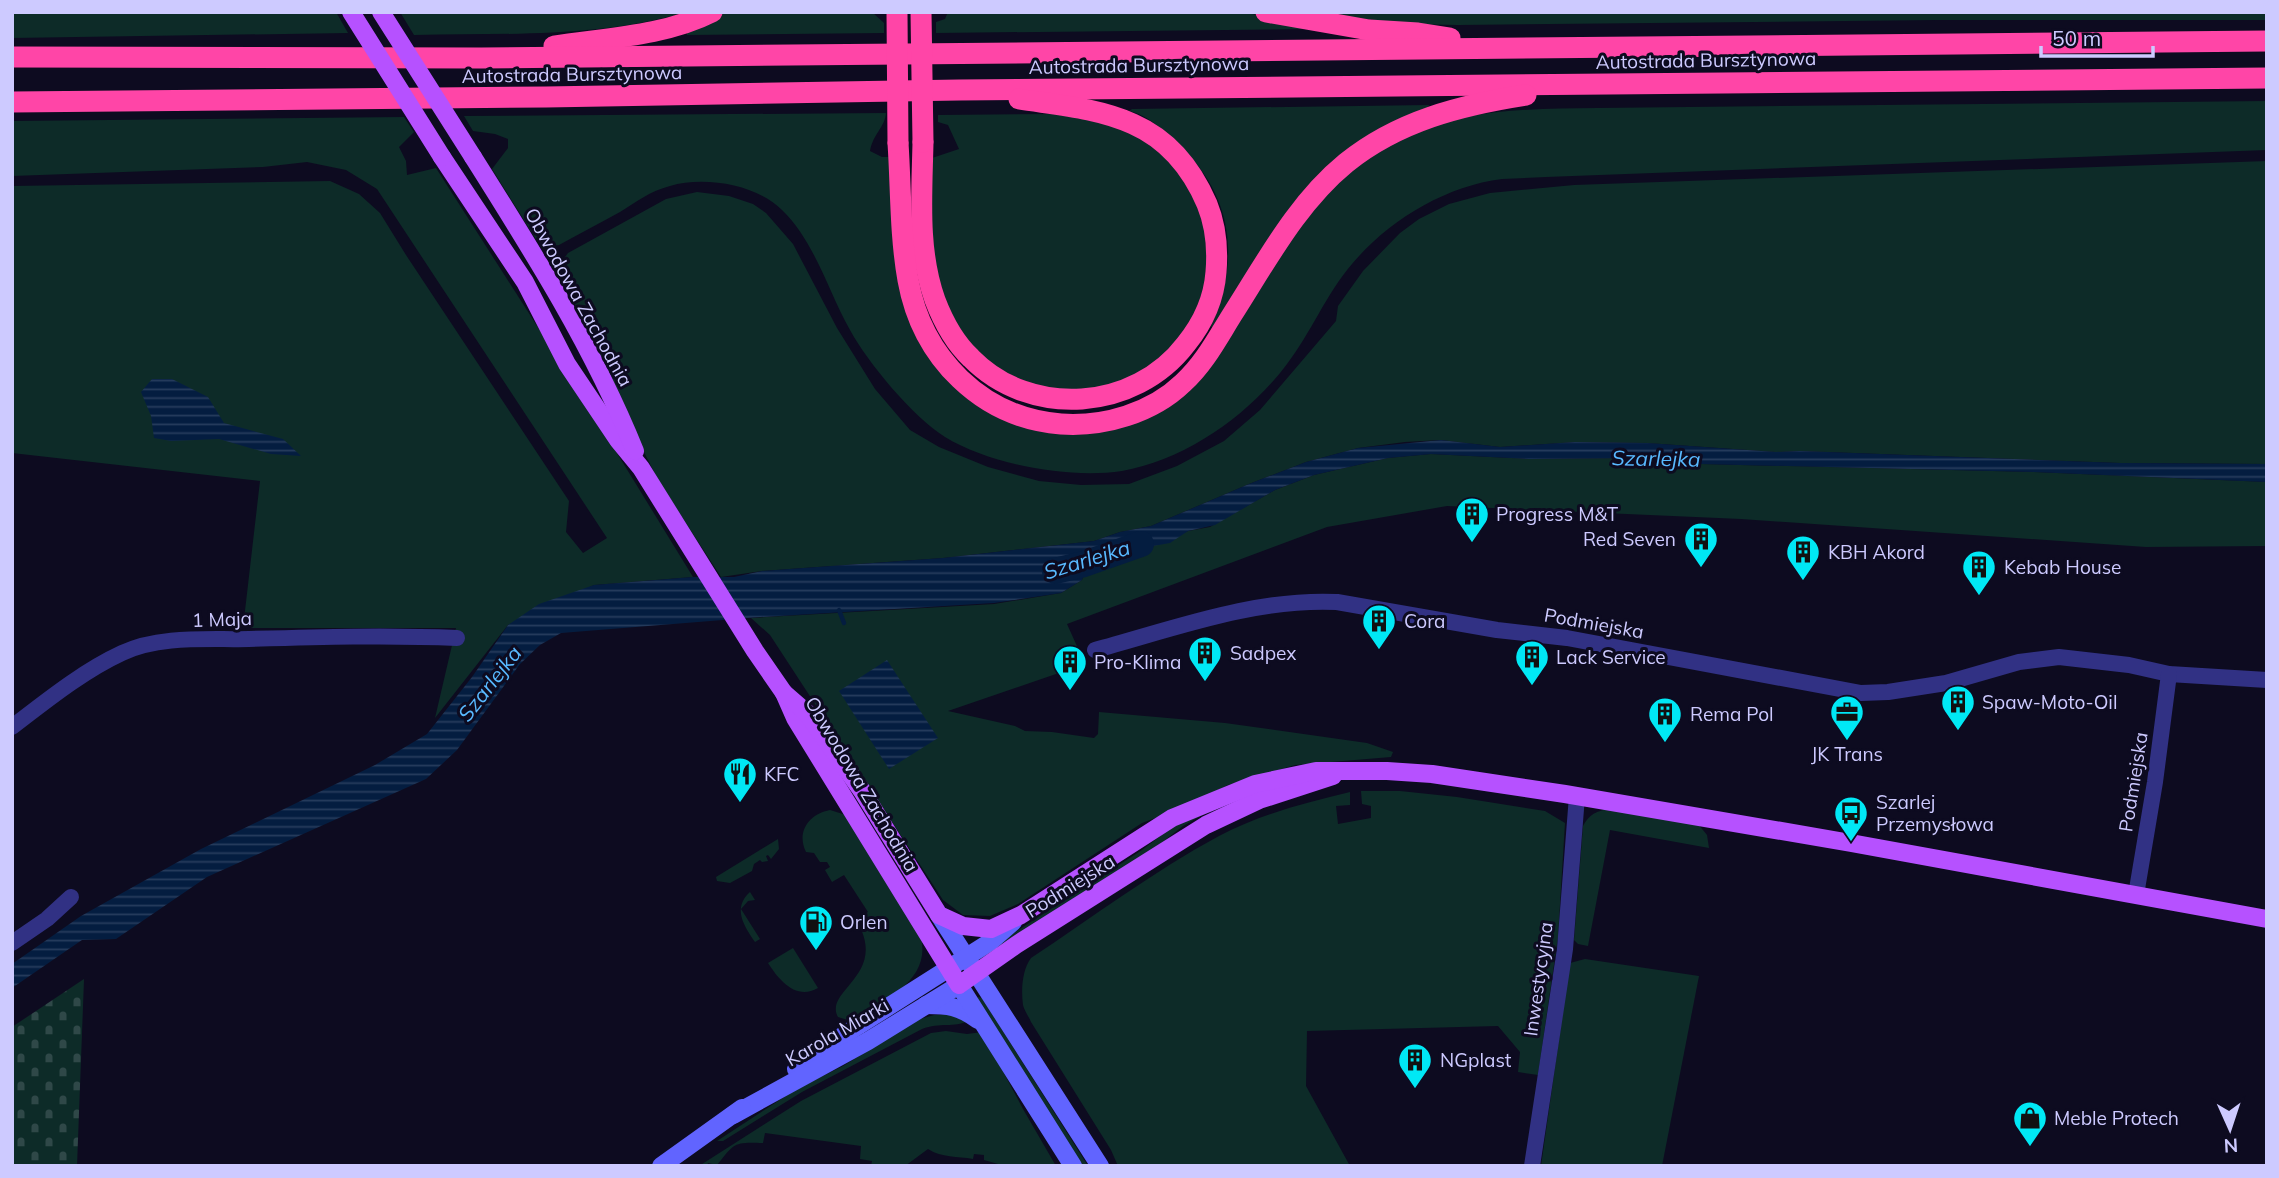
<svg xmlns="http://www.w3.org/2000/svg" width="2279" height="1178" font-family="Mulish,sans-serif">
<defs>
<pattern id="cemetery-stones" width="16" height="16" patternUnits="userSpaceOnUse" patternTransform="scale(1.75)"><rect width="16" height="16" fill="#0d2b28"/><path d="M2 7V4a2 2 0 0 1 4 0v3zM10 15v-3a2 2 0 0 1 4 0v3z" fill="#2f4848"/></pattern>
<pattern id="water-rules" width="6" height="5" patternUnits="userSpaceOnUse" patternTransform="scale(1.75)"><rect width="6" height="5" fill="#041d40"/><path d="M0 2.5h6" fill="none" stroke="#273c5d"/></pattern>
</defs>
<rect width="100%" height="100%" fill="#0d0b20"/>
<g fill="#0d2b28">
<polygon points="12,12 336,12 348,33 12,38"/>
<path d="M 400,12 L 687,12 C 597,38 507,33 414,35 Z"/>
<polygon points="727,12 872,12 884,23 884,33 687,35 687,30"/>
<polygon points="948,12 1245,12 1308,29 936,33 936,22 945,19"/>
<polygon points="1308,12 2267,12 2267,20 1936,20 1458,25 1406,24"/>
<path d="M 2267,101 L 2267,150 L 1546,177 C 1532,178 1517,178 1502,179 C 1445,186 1388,221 1352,264 C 1326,294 1311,333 1287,364 C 1249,415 1186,460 1122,471 C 1069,479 991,465 945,437 C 913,417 868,363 850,330 C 828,291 815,242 782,210 C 756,184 704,176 670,186 C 650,191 636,202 620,212 C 600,223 579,234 559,245 L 548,247 L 537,241 L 492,169 L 508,148 L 508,139 L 495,134 L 473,131 L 464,116 L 886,113 C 885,127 873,134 870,151 L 882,157 L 891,157 L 910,320 L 1016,423 L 1166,405 C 1195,366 1223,327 1252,289 C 1294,232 1337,165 1404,136 C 1469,108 1530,109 1598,108 Z"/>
<path d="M 1429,105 L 1426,111 L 1380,130 L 1213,329 L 1211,326 C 1242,256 1232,192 1174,140 C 1161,129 1146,114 1129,111 L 1132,109 Z"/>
<path d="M 1054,114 C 1092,120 1131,127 1163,152 C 1211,191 1222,269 1192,322 C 1186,334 1164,356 1154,365 C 1144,373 1113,385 1100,389 C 1091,391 1079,389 1069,390 C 1046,390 1038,386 1018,378 C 928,342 928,240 932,158 L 959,149 L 948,125 L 938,122 L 938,115 Z"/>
<polygon points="404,117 414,132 399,147 406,161 407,175 436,168 585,401 693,577 594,585 508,625 435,718 456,628 243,628 260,481 12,453 12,186 330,181 359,194 380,213 406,255 569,501 566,532 583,553 607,538 377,189 346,170 307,162 263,167 12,176 12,121"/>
<polygon points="2267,161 2267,464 2120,463 1800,451 1776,452 1647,443 1575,442 1500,447 1441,440 1405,442 1358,448 1306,462 1249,484 1151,526 1120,532 1094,541 943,558 762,571 721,577 658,480 634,432 612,378 560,275 559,265 568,253 666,199 697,192 729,196 753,204 766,213 793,244 837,328 875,389 910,430 939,447 988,467 1039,481 1081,485 1129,484 1177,466 1224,441 1260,410 1336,321 1338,306 1363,271 1400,233 1419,219 1449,204 1490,193 1574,185"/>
<polygon points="1431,454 1529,459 1631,458 1702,464 2034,472 2267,482 2267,546 2146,547 1741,519 1447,506 1327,527 1067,624 1085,664 948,711 1015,726 1025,731 1052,732 1094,738 1098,734 1099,712 1225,723 1367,743 1393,752 1391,757 1295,765 1228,785 1185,807 1142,823 1018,904 990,916 963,915 943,900 770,635 751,618 994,604 1061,593 1082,580 1092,555 1114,556 1136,549 1149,548 1188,531 1210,527 1275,490 1314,475 1388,458"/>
<path d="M 1361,791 L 1400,791 L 1457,797 L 1545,811 L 1565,823 L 1558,937 L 1538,1075 L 1518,1072 L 1520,1052 L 1498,1026 L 1307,1031 L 1306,1086 L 1350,1166 L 1118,1166 L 1111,1150 L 1031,1022 C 1029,1017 1024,1010 1023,1005 C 1021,990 1022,970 1031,958 C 1093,917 1154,871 1219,836 C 1260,814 1305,803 1350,792 L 1350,805 L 1336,806 L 1338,824 L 1371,818 L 1371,806 L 1362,804 Z"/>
<polygon points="1227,801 1183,826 1151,851 988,956 980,958 989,949 1142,850 1189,814"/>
<path d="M 1614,809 L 1698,824 L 1707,835 L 1709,848 L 1610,830 L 1588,946 L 1578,944 L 1574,940 L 1583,826 C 1591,812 1599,810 1614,809 Z"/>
<path d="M 830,810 L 846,815 L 920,933 C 934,981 885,999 851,1021 L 838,1017 C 823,990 890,975 856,920 L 868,912 L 844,875 L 832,882 L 825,870 L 830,867 L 827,862 L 820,862 L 814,853 L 806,852 C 796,832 809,814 830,810 Z"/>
<polygon points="778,839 779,849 771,859 768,855 766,856 768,861 762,862 760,860 754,864 752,871 730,883 717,881 716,877"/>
<path d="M 750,892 L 755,900 L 748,901 L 741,909 L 760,939 L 755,942 C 744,926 732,908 750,892 Z"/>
<path d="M 793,948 L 818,988 C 796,1001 779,980 768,963 Z"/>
<polygon points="1585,959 1699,976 1662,1166 1541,1166 1569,969 1570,963"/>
<polygon points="978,997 982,998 1088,1166 1080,1166 977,1001"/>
<path d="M 951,1014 L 968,1021 C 954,1028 940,1022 922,1029 L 802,1092 L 723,1141 L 717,1141 L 795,1090 L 843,1066 L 920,1019 L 934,1015 Z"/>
<path d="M 946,1031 L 967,1034 L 982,1032 L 1023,1109 L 1056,1166 L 1005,1166 L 984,1160 L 984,1155 L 974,1154 L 973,1159 C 957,1156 942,1158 928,1149 L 905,1166 L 871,1166 L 872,1161 L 860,1159 L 861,1146 L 765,1133 L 763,1143 C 733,1142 735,1143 717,1165 L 708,1163 L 707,1166 L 699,1166 L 801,1101 L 931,1033 Z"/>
</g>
<polygon fill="url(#cemetery-stones)" points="84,979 77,1166 12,1166 12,1027"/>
<g fill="url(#water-rules)">
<polygon points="152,379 172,379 208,397 224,423 283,439 301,456 271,454 219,439 171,441 154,438 151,416 141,392"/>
<polygon points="1441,440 1500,447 1575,442 1647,443 1776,452 1800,451 2120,463 2267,464 2267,482 2034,472 1702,464 1630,458 1529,459 1431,454 1388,458 1314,475 1275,490 1215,525 1188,531 1170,543 1136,549 1114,556 1092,555 1082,580 1061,593 994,603 760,617 561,633 540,645 520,664 457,750 426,779 207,877 116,939 82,940 12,988 12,964 81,916 201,849 375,765 427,734 472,677 508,625 539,604 594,585 693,577 734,577 762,571 943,558 1094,541 1120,532 1151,526 1249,484 1306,462 1358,448"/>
<polygon points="887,660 938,738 889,769 839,691"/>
</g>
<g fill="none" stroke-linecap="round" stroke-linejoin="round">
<polyline stroke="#041d40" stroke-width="4.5" points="839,610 844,623"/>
<polyline stroke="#041d40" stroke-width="26" points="1055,571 1084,564 1141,544"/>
<g stroke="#313184" stroke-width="16">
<path d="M 1095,650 C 1173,629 1255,598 1337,602 L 1497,630 L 1567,638 L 1861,693 L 1888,692 L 1946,683 L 2019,662 L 2059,657 L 2129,665 L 2169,674 L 2267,680"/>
<path d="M 12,727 C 46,701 83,671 122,653 C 160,635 209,640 249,639 C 318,637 387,635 457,638"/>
<polyline points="2136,895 2155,782 2169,674"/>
<polyline points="12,943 47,919 71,897"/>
<polyline points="1532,1166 1565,949 1577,796"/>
</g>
<g stroke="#6164ff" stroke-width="18">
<polyline points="939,915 1100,1166"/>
<path d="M 926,1005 C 948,1005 959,1006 978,1020"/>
<polyline points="796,1069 836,1040 990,942 1013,922"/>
<polyline points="733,1115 868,1041 959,985 1073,1166"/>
<polyline points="661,1166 742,1108"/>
</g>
<g stroke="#b651ff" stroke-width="18">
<polyline points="442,157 525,282 567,364 618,440 641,468 755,651 784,693 795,718 959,985 1016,945 1206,825 1259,800 1333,776"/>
<path d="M 473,157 C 533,252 593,347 635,451"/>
<polyline points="784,693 807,713 862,791 939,915 963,926 991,929 1021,915 1172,818 1255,784 1316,771 1387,771 1432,774 1565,794 1851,843 2267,919"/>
</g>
<g stroke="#ff45a7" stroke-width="21">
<polyline points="1266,12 1369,30 1418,33 1450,38"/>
<path d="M 554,46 C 605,38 665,36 712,12"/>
<polyline points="12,57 481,58 2267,41"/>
<polyline points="12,102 546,97 959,90 2267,78"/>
<path d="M 923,142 C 922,194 917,250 935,300 C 943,321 954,342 971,358 C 1031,419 1135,411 1186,344 C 1203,323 1214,299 1216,272 C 1218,248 1216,226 1207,204 C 1192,169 1169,140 1133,124 C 1098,108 1057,105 1019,99"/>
<path d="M 898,143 C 901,188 900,236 908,280 C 922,358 982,418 1061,424 C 1104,427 1152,413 1183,383 C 1204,364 1217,339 1232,315 C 1266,262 1297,203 1346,163 C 1398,121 1461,105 1526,95"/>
</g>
<g stroke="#b651ff" stroke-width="18">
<polyline points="351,12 442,157"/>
<polyline points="381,12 473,157"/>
</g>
<g stroke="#ff45a7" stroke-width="21">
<polyline points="897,12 898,143"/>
<polyline points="921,12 923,142"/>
</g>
</g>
<defs>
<g id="building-pin" transform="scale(1.75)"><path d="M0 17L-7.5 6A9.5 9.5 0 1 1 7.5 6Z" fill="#00e8f5" stroke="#0d0b20"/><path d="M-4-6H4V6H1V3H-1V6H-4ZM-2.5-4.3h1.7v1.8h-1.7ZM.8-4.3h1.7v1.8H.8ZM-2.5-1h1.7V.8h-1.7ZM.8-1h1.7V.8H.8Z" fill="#111"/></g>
<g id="office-pin" transform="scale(1.75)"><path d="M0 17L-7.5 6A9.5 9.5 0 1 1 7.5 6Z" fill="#00e8f5" stroke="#0d0b20"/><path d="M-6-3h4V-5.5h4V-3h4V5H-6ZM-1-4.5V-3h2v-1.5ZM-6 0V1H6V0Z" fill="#111"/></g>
<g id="restaurant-pin" transform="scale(1.75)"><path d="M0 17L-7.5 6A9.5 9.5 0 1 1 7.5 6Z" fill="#00e8f5" stroke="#0d0b20"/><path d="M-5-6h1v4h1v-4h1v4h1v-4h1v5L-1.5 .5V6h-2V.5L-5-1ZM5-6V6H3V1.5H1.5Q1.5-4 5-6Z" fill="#111"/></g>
<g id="bus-pin" transform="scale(1.75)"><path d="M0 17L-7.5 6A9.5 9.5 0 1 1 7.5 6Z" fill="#00e8f5" stroke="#0d0b20"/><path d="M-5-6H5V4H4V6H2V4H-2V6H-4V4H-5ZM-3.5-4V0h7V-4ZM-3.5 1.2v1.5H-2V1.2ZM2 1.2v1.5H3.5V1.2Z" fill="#111"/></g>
<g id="fuel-pin" transform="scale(1.75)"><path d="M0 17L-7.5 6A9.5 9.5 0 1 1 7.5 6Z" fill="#00e8f5" stroke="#0d0b20"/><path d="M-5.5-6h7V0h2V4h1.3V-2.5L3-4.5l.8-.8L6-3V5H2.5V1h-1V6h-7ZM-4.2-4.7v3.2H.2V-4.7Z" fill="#111"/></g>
<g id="shop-pin" transform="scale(1.75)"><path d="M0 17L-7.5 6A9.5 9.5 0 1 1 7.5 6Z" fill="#00e8f5" stroke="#0d0b20"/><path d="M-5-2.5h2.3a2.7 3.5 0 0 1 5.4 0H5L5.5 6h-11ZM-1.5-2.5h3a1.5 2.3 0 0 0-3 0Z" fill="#111"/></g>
</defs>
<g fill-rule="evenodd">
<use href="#building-pin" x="1472" y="514"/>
<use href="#building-pin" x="1701" y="539"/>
<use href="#building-pin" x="1803" y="552"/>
<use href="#building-pin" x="1979" y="567"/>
<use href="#building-pin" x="1379" y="621"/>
<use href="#building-pin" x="1205" y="653"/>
<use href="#building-pin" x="1532" y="657"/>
<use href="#building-pin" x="1070" y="662"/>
<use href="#building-pin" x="1958" y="702"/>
<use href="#office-pin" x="1847" y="712"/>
<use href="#building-pin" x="1665" y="714"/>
<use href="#restaurant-pin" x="740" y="774"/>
<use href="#bus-pin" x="1851" y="813"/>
<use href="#fuel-pin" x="816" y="922"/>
<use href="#building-pin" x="1415" y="1060"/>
<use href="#shop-pin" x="2030" y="1118"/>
</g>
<g text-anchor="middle" stroke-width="6" stroke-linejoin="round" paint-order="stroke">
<g font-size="19" fill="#cdcaff" stroke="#0d0b20">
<text transform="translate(1706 60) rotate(-1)" y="7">Autostrada Bursztynowa</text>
<text transform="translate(1139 65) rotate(-1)" y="7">Autostrada Bursztynowa</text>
<text transform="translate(572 74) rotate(-1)" y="7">Autostrada Bursztynowa</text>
<text transform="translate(579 297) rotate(61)" y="7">Obwodowa Zachodnia</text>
<text transform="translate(222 619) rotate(-2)" y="7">1 Maja</text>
<text transform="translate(1594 623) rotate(10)" y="7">Podmiejska</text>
<text transform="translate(2133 782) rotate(-81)" y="7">Podmiejska</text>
<text transform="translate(862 784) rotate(59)" y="7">Obwodowa Zachodnia</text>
<text transform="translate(1070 886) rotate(-32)" y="7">Podmiejska</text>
<text transform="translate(1538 979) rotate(-82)" y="7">Inwestycyjna</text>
<text transform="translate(837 1032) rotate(-30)" y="7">Karola Miarki</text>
</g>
<g font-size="19" fill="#cdcaff" stroke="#0d0b20" text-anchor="start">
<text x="1496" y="521">Progress M&amp;T</text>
<text x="1676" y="546" text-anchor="end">Red Seven</text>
<text x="1828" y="559">KBH Akord</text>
<text x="2004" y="574">Kebab House</text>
<text x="1404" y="628">Cora</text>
<text x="1230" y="660">Sadpex</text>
<text x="1556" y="664">Lack Service</text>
<text x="1094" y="669">Pro-Klima</text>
<text x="1982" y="709">Spaw-Moto-Oil</text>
<text x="1690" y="721">Rema Pol</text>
<text x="1847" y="761" text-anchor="middle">JK Trans</text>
<text x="764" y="781">KFC</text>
<text x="1876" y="809">Szarlej<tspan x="1876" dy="22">Przemysłowa</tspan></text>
<text x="840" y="929">Orlen</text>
<text x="1440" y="1067">NGplast</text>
<text x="2054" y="1125">Meble Protech</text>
</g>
<g font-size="21" font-style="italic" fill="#58b9ff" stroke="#0d0b20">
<text transform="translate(1656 459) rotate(1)" y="7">Szarlejka</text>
<text transform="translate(1087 560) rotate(-17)" y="7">Szarlejka</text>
<text transform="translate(490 684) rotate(-52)" y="7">Szarlejka</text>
</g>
</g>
<rect width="2279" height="1178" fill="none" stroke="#cdcaff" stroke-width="28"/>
<g transform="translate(2230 1129) rotate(177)" stroke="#0d0b20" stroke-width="5" paint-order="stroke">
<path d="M0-5L12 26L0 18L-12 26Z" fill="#cdcaff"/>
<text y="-10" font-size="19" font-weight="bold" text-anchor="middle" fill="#cdcaff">N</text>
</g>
<path d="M2041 46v10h112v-10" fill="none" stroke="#cdcaff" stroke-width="3.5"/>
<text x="2052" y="46" font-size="21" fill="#cdcaff" stroke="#0d0b20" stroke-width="5" paint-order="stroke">50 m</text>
</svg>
